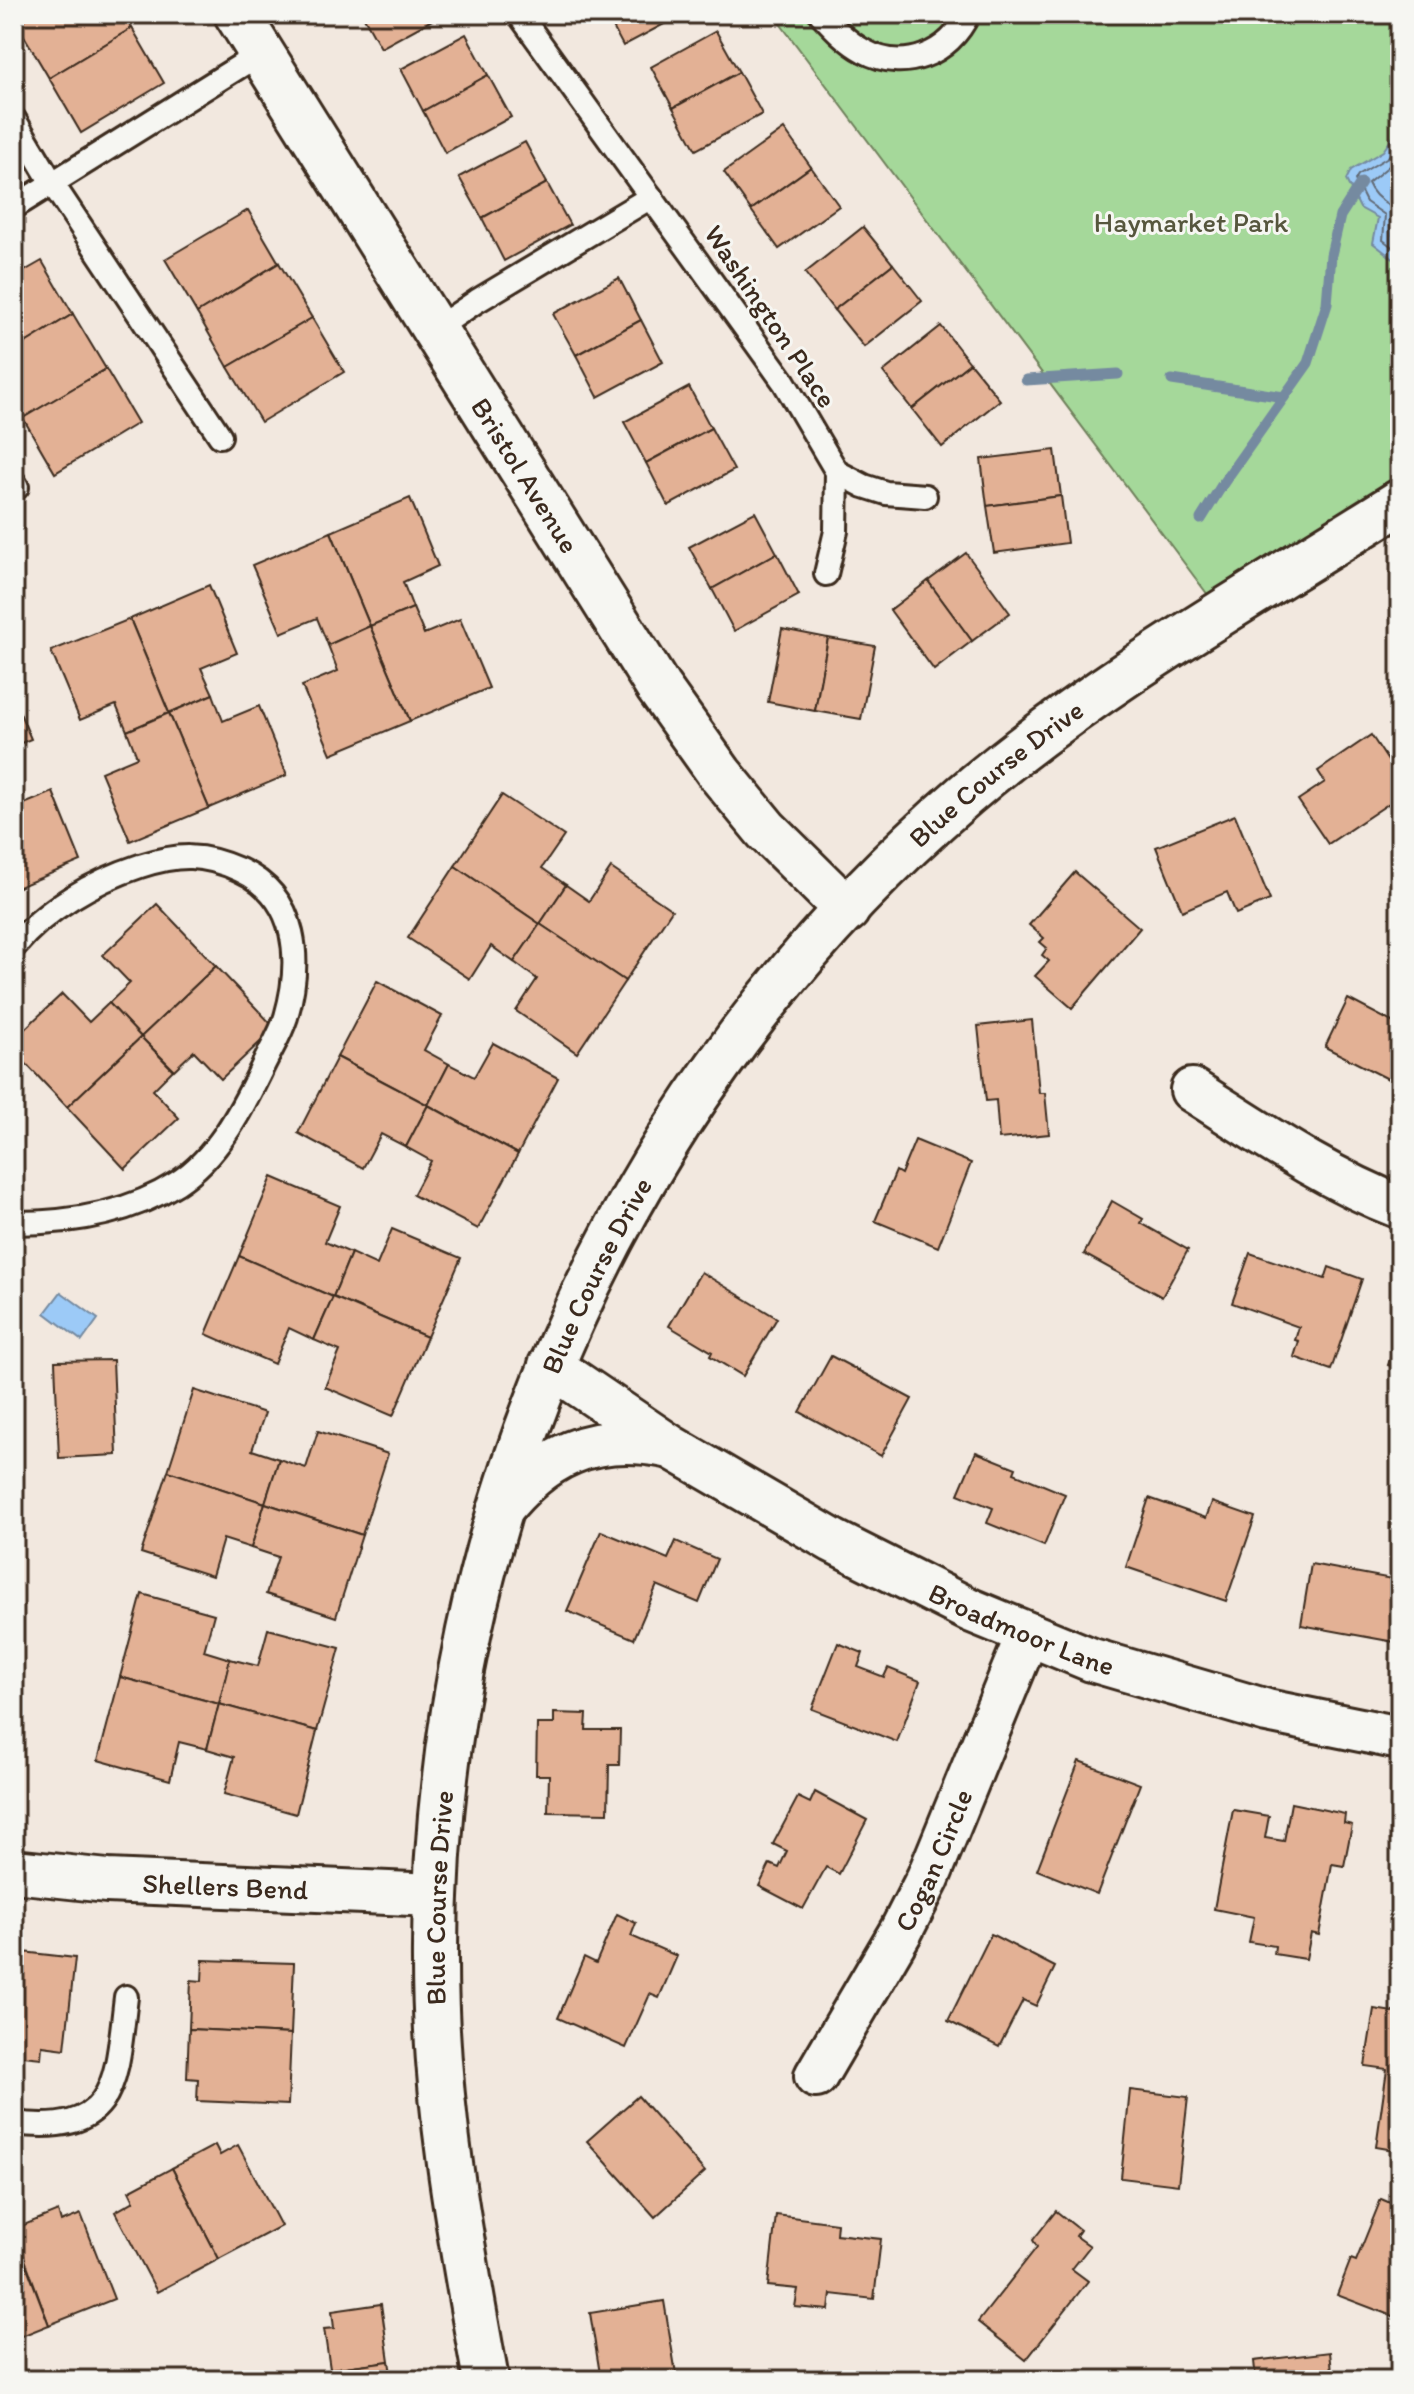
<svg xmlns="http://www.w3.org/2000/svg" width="1414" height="2394" font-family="Itim,sans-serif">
<rect width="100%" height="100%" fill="#f2e8df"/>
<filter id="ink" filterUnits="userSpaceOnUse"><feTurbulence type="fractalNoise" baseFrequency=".0125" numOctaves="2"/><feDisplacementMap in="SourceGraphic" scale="16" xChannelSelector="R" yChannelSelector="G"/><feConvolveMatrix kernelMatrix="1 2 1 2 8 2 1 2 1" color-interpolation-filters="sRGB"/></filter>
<g filter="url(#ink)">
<polygon fill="#a5d89a" stroke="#70815c" stroke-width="2" points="773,14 1400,14 1400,502 1223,615"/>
<g fill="#9ccaf7" stroke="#758aa0" stroke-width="2">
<polygon points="1400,127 1400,261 1396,261 1373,243 1378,218 1360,208 1346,180 1351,170 1383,151"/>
<polygon points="61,1292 98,1319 82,1341 45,1313"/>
</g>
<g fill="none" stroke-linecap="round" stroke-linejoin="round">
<g stroke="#626a75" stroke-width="2">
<polyline points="1400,140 1388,157 1358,175 1355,180 1366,202 1385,215 1383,240 1400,253"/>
<path d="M 1400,157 L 1368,183 C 1380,211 1400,194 1393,235 L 1400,241"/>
</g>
<g stroke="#758aa0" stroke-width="11">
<polyline points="1026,380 1118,374"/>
<polyline points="1172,380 1284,397"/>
<polyline points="1201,519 1224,482 1308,363 1327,304 1331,255 1340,216 1361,183"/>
</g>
</g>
<g fill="#e3b195" stroke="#3b2a1e" stroke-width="2">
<polygon points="14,14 34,14 17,24"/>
<polygon points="34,14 123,14 132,28 49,78 17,24"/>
<polygon points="362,14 443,14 381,48"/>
<polygon points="606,14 683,14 623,46"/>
<polygon points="132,28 164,83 81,133 49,78"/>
<polygon points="716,31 739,72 673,108 651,67"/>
<polygon points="466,34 488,75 423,111 401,69"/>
<polygon points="739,72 762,114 696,150 673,108"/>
<polygon points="488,75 511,117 445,153 423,111"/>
<polygon points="784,129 811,167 751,210 724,172"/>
<polygon points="525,142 547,183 482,218 459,177"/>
<polygon points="811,167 839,206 779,249 751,210"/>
<polygon points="547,183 570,225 504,261 482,218"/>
<polygon points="248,210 279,263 197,313 165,259"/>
<polygon points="863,227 893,264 834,310 805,273"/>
<polygon points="42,261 73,314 14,350 14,277"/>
<polygon points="279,263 312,318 228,367 197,313"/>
<polygon points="893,264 922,301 864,347 834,310"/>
<polygon points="619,278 641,320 576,355 553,314"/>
<polygon points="73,314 106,369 23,418 14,404 14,350"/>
<polygon points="312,318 344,372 261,422 228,367"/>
<polygon points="641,320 663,362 598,397 576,355"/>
<polygon points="941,326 970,363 912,409 883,372"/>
<polygon points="970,363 1000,400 942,447 912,409"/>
<polygon points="106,369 138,423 55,473 23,418"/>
<polygon points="689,387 711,428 646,463 624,422"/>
<polygon points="711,428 734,470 668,506 646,463"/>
<polygon points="1055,450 1061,496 987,506 981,459"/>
<polygon points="1061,496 1067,543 994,553 987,506"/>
<polygon points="410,498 438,566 403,582 413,608 370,626 331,532"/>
<polygon points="755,512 777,553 712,589 689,547"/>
<polygon points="331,532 370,626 328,645 317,618 281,633 252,565"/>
<polygon points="777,553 799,595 734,631 712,589"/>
<polygon points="966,553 1010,613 972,641 928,581"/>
<polygon points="928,581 972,641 934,670 890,610"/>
<polygon points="209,585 237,653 201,668 213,694 169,713 130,619"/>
<polygon points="413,608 424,634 460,619 489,688 410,721 370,626"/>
<polygon points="130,619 169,713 127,731 116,705 80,720 51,651"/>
<polygon points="370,626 410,721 331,754 302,686 338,671 328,645"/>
<polygon points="782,629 828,638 815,711 768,702"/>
<polygon points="828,638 875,646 861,719 815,711"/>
<polygon points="213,694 223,721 259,706 287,775 209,808 169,713"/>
<polygon points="14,699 31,739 14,746"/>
<polygon points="169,713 209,808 130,841 101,772 137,757 127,731"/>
<polygon points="1371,735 1400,779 1400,796 1328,844 1298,800 1325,782 1318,771"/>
<polygon points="53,792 81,861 14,889 14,800 17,807"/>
<polygon points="502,795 564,836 542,868 566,885 540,924 455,866"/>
<polygon points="1235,815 1270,900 1236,914 1227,892 1182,911 1156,847"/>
<polygon points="455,866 540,924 514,962 491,946 470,979 408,938"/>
<polygon points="611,868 672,910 625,981 540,924 566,885 589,901"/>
<polygon points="1075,872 1140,928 1072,1008 1035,976 1049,961 1042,955 1047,948 1040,942 1044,938 1029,925"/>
<polygon points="157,904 216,966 141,1037 109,1003 130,983 103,955"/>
<polygon points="540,924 625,981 577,1053 516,1011 537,979 514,962"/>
<polygon points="216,966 275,1028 221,1079 194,1051 174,1070 141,1037"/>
<polygon points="377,981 442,1016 424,1050 449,1064 428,1105 337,1057"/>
<polygon points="62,994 89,1022 109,1003 141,1037 67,1107 14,1051 14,1039"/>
<polygon points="1348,999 1400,1026 1400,1085 1325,1047"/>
<polygon points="1032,1020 1039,1093 1045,1093 1049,1134 999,1139 996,1100 986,1101 978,1026"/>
<polygon points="141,1037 173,1070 153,1090 179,1118 125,1169 67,1107"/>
<polygon points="493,1043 558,1078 518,1154 428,1105 449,1064 474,1077"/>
<polygon points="337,1057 428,1105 406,1147 381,1134 363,1168 298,1133"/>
<polygon points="428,1105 518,1154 478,1229 413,1195 431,1161 406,1147"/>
<polygon points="915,1140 971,1163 938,1247 875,1221 896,1171 901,1174"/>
<polygon points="272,1177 340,1206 325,1242 351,1253 333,1297 239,1256"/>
<polygon points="1112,1201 1143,1219 1141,1223 1188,1250 1162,1297 1084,1254"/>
<polygon points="392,1229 461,1258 427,1337 333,1297 351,1253 377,1265"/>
<polygon points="1250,1253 1325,1279 1329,1267 1362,1279 1331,1370 1294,1357 1299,1341 1295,1340 1299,1327 1232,1303"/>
<polygon points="239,1256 333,1297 314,1340 289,1328 274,1364 206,1334"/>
<polygon points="701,1272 777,1318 743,1376 710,1356 712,1352 669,1326"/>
<polygon points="333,1297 427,1337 393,1416 325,1387 340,1351 314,1340"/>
<polygon points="1400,1331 1400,1369 1388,1365"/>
<polygon points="831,1356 912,1399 881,1456 800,1412"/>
<polygon points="113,1360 117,1455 59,1458 55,1361"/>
<polygon points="194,1390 265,1413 252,1450 279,1459 265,1503 168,1471"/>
<polygon points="318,1431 388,1454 362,1535 265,1503 279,1459 306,1468"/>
<polygon points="976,1452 1016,1468 1014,1473 1065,1494 1044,1546 987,1523 993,1508 958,1494"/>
<polygon points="168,1471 265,1503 251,1548 223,1539 212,1576 141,1553"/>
<polygon points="1149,1498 1206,1518 1212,1502 1255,1517 1226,1601 1126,1567"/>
<polygon points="265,1503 362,1535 336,1617 266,1594 278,1557 251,1548"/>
<polygon points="601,1531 668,1559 676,1541 717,1559 699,1603 657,1585 634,1639 567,1611"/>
<polygon points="1311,1564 1392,1579 1391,1584 1400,1586 1400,1643 1301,1625"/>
<polygon points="142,1594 214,1614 204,1651 230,1659 219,1704 120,1677"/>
<polygon points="268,1629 340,1648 317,1731 219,1704 230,1659 258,1666"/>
<polygon points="838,1643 863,1653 858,1667 884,1677 888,1668 920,1681 897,1742 812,1709"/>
<polygon points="120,1677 219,1704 207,1749 179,1742 170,1780 98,1760"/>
<polygon points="219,1704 317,1731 296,1814 224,1794 234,1757 207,1749"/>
<polygon points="554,1713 587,1714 586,1730 620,1730 619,1765 609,1765 608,1813 548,1812 549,1775 536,1775 537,1724 554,1724"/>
<polygon points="1079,1761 1140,1784 1097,1894 1037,1870"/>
<polygon points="815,1792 867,1820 839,1874 826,1867 803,1909 759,1886 770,1864 779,1868 787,1851 773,1844 798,1797 810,1803"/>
<polygon points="1291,1803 1345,1814 1344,1823 1352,1825 1344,1866 1332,1864 1319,1935 1311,1933 1306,1959 1274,1954 1275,1946 1249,1942 1254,1917 1214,1909 1233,1810 1269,1816 1265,1838 1284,1841"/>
<polygon points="617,1914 636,1923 631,1936 677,1956 659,1998 650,1994 626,2048 558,2018 584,1957 596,1963"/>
<polygon points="991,1934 1055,1967 1036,2006 1023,2000 999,2047 948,2021"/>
<polygon points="14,1951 75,1958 65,2049 42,2046 41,2058 14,2055"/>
<polygon points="203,1960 294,1963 291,2034 189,2029 191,1980 202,1981"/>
<polygon points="1374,2009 1400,2013 1400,2151 1376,2147 1387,2069 1365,2066"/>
<polygon points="189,2029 291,2034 288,2105 197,2101 198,2079 187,2078"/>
<polygon points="1130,2090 1188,2097 1178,2185 1121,2178"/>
<polygon points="638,2096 705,2172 655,2217 587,2141"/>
<polygon points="215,2145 220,2155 238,2145 281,2226 219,2259 172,2168"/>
<polygon points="172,2168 219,2259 157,2292 115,2212 134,2201 129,2191"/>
<polygon points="1381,2199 1400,2207 1400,2319 1337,2295 1351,2259 1356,2261"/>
<polygon points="58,2211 61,2222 81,2214 114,2299 49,2325 14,2229"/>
<polygon points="1056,2211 1080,2230 1076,2236 1090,2246 1072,2269 1088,2281 1026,2360 978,2322 1037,2247 1033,2240"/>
<polygon points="776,2215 837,2223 836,2234 881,2239 874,2299 831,2294 829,2310 795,2307 798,2289 768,2286"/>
<polygon points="14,2233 49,2325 14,2339"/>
<polygon points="664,2301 677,2380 601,2380 590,2313"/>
<polygon points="381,2304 389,2361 330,2369 324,2329 334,2328 332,2311"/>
<polygon points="1330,2352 1333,2380 1256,2380 1254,2361"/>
<polygon points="389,2361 392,2380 331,2380 330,2369"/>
</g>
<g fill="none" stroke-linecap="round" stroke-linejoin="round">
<g stroke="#3b2a1e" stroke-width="28">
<g id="lane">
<polyline points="519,14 784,382 837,472 864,486 886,493 925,496"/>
<path d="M 821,14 C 834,28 847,42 864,51 C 904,73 950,54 968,14"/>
<polyline points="14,119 52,183 220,436"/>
<polyline points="14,207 261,53"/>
<polyline points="434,330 477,301 651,197"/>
<polyline points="14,482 17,487"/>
<polyline points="826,574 836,531 837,472"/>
<path d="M 14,947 C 45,909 94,881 140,866 C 178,854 203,853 240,870 C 299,897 302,961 286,1017 C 280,1036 268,1054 260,1072 C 240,1113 217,1157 177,1183 C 129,1214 70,1223 14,1223"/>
<path d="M 14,2123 C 119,2137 116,2078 126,1997"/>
</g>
</g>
<g stroke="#3b2a1e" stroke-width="48">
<g id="street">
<path d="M 1192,1090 C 1260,1133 1325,1178 1400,1207"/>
<path id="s1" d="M 550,1365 L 671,1447 L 833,1541 L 970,1610 L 1092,1660 L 1267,1711 L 1400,1738"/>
<path d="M 498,1513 C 544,1455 592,1432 666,1446"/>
<path id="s2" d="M 14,1871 L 107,1881 L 435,1895"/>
<path id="s3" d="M 816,2076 L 901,1931 L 928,1878 L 1028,1634"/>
</g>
</g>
<g stroke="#3b2a1e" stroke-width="50">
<g id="secondary">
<path id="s4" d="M 237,14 L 658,687 L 720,774 L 766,830 L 847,910"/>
<path id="s5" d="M 486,2380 C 461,2242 435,2103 435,1962 C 432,1515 625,1087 965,795 C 1094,684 1256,593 1400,502"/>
</g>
</g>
<use href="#lane" stroke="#f6f6f2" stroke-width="22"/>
<use href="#street" stroke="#f6f6f2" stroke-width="42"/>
<use href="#secondary" stroke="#f6f6f2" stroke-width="44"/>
</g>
</g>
<g text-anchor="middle" stroke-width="6" stroke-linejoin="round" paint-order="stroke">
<g font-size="28" fill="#56563d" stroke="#f6f6f2">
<text x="1191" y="232">Haymarket Park</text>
</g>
<g font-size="28" fill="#3b2a1e" stroke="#f6f6f2">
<text transform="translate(771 316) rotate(56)" y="10">Washington Place</text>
<text dy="10" stroke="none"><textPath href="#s4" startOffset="544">Bristol Avenue</textPath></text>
<text dy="10" stroke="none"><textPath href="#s5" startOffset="1782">Blue Course Drive</textPath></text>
<text dy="10" stroke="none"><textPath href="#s5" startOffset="1134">Blue Course Drive</textPath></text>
<text dy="10" stroke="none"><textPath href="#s1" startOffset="542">Broadmoor Lane</textPath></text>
<text dy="10" stroke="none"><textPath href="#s3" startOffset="246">Cogan Circle</textPath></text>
<text dy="10" stroke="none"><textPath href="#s2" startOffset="212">Shellers Bend</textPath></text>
<text dy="10" stroke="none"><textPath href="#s5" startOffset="486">Blue Course Drive</textPath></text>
</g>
</g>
<rect width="1414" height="2394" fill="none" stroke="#f6f6f2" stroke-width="48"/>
<rect x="24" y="24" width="1366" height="2346" fill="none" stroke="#3b2a1e" stroke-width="3" filter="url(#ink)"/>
</svg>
